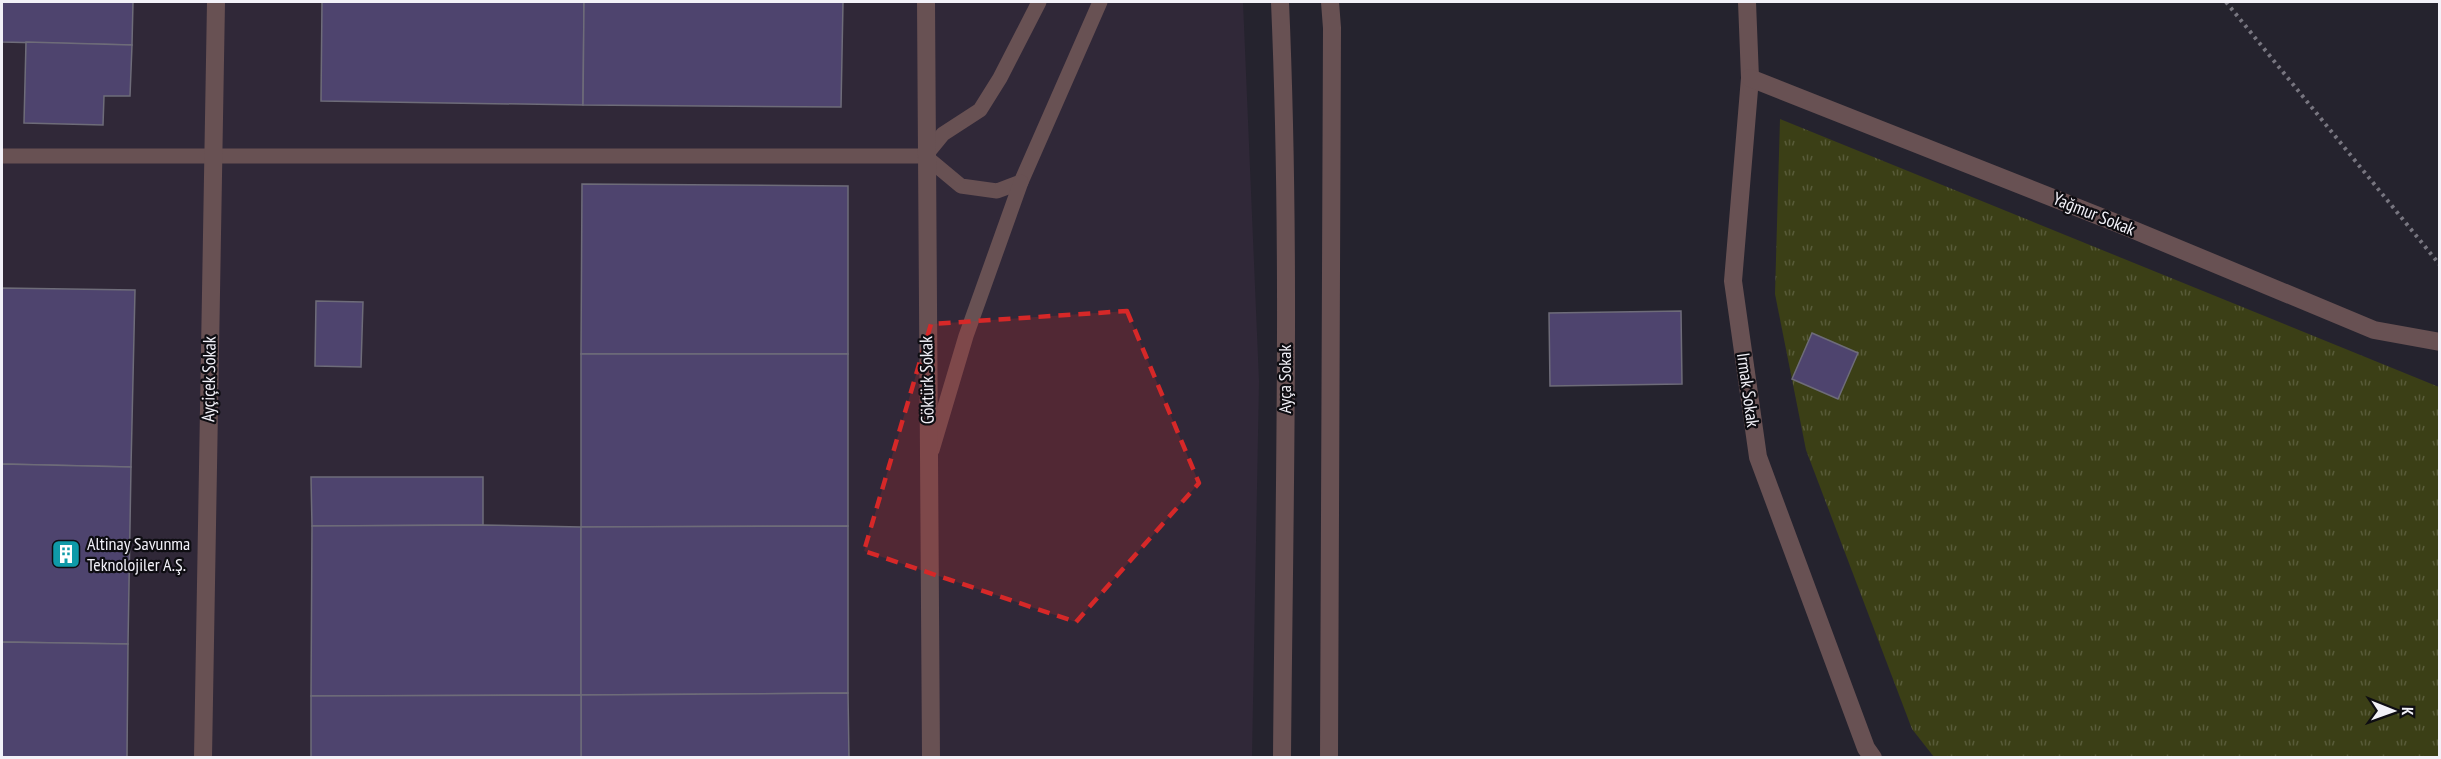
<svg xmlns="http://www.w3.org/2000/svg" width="2441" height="759" font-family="'PT Sans Narrow',sans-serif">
<defs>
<pattern id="grass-tufts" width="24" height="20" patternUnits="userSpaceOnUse" patternTransform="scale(1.5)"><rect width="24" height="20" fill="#3b3f16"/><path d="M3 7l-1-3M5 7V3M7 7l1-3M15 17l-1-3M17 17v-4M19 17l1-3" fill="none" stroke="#585b39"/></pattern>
</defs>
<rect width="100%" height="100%" fill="#25232e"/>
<polygon fill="#302838" points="2,2 1243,2 1259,381 1252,757 2,757"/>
<polygon fill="url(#grass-tufts)" points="1780,119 2439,387 2439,757 1934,757 1912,729 1806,450 1775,294"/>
<g fill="#4e446e" stroke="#6e6c79" stroke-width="1.5">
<polygon points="2,2 133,2 132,45 2,42"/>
<polygon points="322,2 584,2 583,105 321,101"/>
<polygon points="584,2 843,2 841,107 583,105"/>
<polygon points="26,42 132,45 130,96 104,96 103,125 24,123"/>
<polygon points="582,184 848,186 848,354 581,354"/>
<polygon points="2,288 135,290 131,467 2,464"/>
<polygon points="316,301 363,302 361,367 315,366"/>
<polygon points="1681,311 1682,384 1550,386 1549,313"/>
<polygon points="1812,333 1858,353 1838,399 1792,379"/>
<polygon points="581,354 848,354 848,526 581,527"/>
<polygon points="2,464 131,467 128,644 2,642"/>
<polygon points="311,477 483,477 483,525 312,526"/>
<polygon points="483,525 581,527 581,695 311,696 312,526"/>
<polygon points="848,526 848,693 581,695 581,527"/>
<polygon points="2,642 128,644 127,758 2,758"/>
<polygon points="848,693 849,758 581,758 581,695"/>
<polygon points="581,695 581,758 311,758 311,696"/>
</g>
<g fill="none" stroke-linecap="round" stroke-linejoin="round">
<polyline stroke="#787680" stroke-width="4" stroke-dasharray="3 4.5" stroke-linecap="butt" points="2226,2 2440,265"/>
<g stroke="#685153" stroke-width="15">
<polyline points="2,156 925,156 961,186 997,191 1021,182 1100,2"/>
<polyline points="925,156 943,134 980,110 1000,78 1039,2"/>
<polyline points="932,450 966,336 1021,182"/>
</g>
<g stroke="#685153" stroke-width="18">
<polyline points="926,2 931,758"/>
<polyline points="1747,2 1750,78 1733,281 1758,457 1866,748 1873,758"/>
<polyline points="1750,78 2129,228 2374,330 2440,342"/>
<polyline points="203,758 216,2"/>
</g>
<g stroke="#685153" stroke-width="18">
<path d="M 1280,2 C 1291,253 1284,506 1282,758"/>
<polyline points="1329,758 1332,28 1330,2"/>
</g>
</g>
<path fill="#d62828" fill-opacity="0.2" stroke="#d62828" stroke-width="4.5" stroke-dasharray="12 8" stroke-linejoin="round" d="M 1127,311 L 1199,483 L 1076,622 L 864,551 L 931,324 Z"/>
<defs>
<g id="building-square" transform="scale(1.5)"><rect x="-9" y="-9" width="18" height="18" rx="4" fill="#0f9aa8" stroke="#0e0d12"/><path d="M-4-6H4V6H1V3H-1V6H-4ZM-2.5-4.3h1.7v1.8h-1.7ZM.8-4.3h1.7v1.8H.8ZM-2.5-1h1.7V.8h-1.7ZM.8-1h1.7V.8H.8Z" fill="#fff"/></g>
</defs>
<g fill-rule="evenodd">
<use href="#building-square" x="66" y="554"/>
</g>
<g text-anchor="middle" stroke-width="4.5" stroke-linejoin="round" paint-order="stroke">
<g font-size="18" fill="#f2f1f8" stroke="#0e0d12">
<text transform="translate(2094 214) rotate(22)" y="6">Yağmur Sokak</text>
<text transform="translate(209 379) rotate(-89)" y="6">Ayçiçek Sokak</text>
<text transform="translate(1285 379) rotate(-90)" y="6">Ayça Sokak</text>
<text transform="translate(927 380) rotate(-91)" y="6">Göktürk Sokak</text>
<text transform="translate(1748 390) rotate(82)" y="6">Irmak Sokak</text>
</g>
<g font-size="18" fill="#f2f1f8" stroke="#0e0d12" text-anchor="start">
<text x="87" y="550">Altinay Savunma<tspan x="87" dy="21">Teknolojiler A.Ş.</tspan></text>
</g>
</g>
<rect width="2441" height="759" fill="none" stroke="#f2f1f8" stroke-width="6"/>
<g transform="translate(2393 711) rotate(91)" stroke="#0e0d12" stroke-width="4.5" paint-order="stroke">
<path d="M0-4.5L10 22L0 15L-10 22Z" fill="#f2f1f8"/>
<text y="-9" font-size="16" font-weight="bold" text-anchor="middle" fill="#f2f1f8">K</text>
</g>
</svg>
